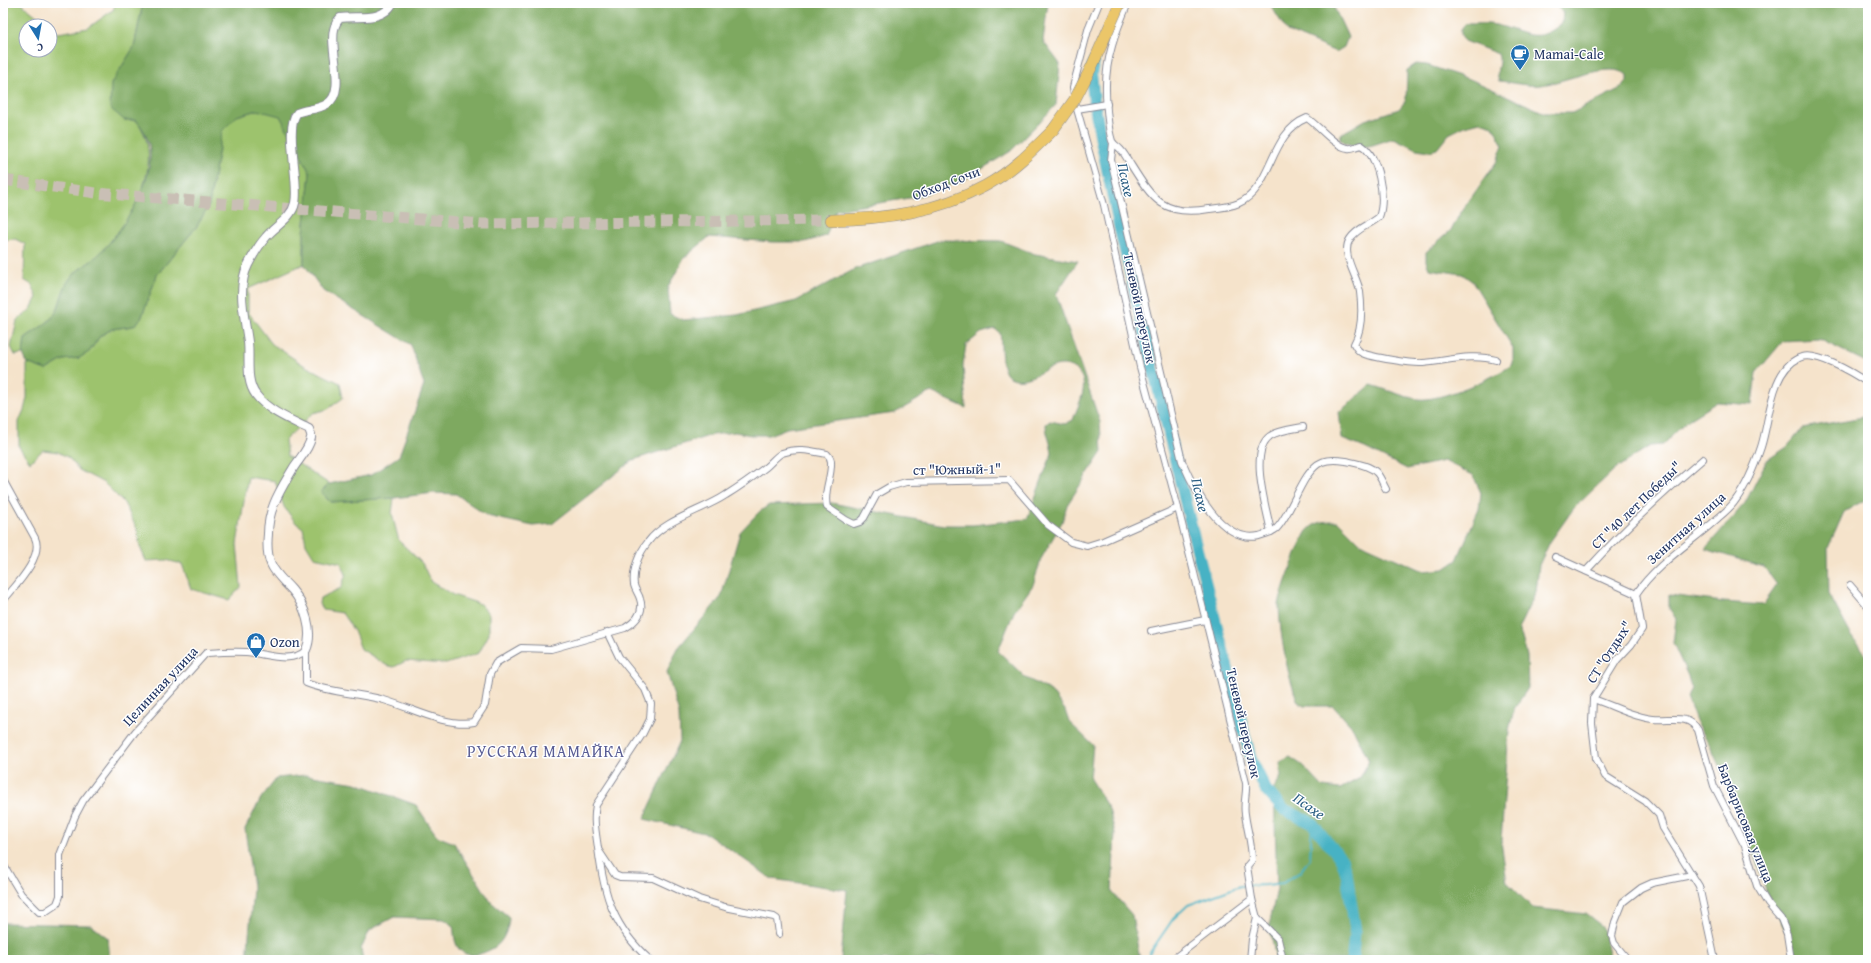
<svg xmlns="http://www.w3.org/2000/svg" width="1871" height="963" font-family="'Gentium Book Plus',serif">
<rect width="100%" height="100%" fill="#fff"/>
<filter id="ink" filterUnits="userSpaceOnUse"><feTurbulence type="fractalNoise" baseFrequency=".025" numOctaves="2"/><feDisplacementMap in="SourceGraphic" scale="8" xChannelSelector="R" yChannelSelector="G"/><feConvolveMatrix kernelMatrix="1 2 1 2 8 2 1 2 1" color-interpolation-filters="sRGB"/></filter>
<filter id="wash" filterUnits="userSpaceOnUse"><feTurbulence type="fractalNoise" baseFrequency=".012" numOctaves="4" result="noise"/><feDisplacementMap in="SourceGraphic" scale="16" xChannelSelector="R" yChannelSelector="G"/><feGaussianBlur stdDeviation="0.9" result="paint"/><feColorMatrix in="noise" values="0 0 0 0 0 0 0 0 0 0 0 0 0 0 0 0 0 1.4 0 .05"/><feComposite in="paint" operator="in"/></filter>
<g filter="url(#wash)">
<rect width="100%" height="100%" fill="#f5e3cb"/>
<g fill="#9dc36d" stroke="#5c7966">
<path d="M 3,3 L 21,3 L 49,26 L 26,26 L 26,50 L 50,50 L 50,27 L 58,33 L 88,28 L 113,10 L 116,3 L 143,3 L 134,47 L 111,84 L 124,120 L 136,120 C 169,162 130,224 97,256 C 90,263 81,267 74,274 C 61,287 62,304 54,315 C 49,323 33,332 25,338 L 23,354 L 15,355 L 11,347 L 17,321 L 31,309 L 37,297 L 32,285 L 24,280 L 25,244 L 15,239 L 3,240 Z"/>
<polygon points="257,110 280,115 310,173 304,234 304,264 248,289 248,312 272,344 305,366 340,383 343,398 328,409 313,413 285,440 287,456 329,484 321,492 330,502 394,498 392,514 399,541 422,563 431,582 453,595 480,604 489,614 489,634 479,653 446,664 406,661 394,667 386,665 361,649 354,631 342,613 323,610 319,604 320,598 341,588 346,574 341,563 314,557 306,544 303,528 296,523 284,507 275,481 248,477 237,544 241,587 229,600 191,589 182,564 166,560 146,561 140,547 137,529 124,503 104,483 79,470 69,458 58,452 43,450 30,462 19,447 19,421 24,410 27,398 27,363 46,370 63,360 79,358 89,352 100,336 112,329 133,326 141,319 157,275 197,226 209,205 222,131 237,116"/>
</g>
<g fill="#7ea960" stroke="#4c6c5f">
<path d="M 143,3 L 1048,3 L 1043,41 L 1060,64 L 1056,105 L 1011,151 L 964,180 L 916,197 L 836,210 L 826,236 L 805,242 L 772,242 L 709,237 L 684,258 L 668,287 L 670,314 L 683,320 L 737,315 L 796,301 L 855,269 L 940,240 L 1001,241 L 1035,254 L 1078,261 L 1056,294 L 1100,422 L 1102,452 L 1067,505 L 1062,522 L 1041,559 L 1033,585 L 1014,612 L 998,651 L 1026,678 L 1051,691 L 1065,710 L 1069,722 L 1093,745 L 1090,779 L 1109,809 L 1115,833 L 1112,892 L 1132,915 L 1140,960 L 841,960 L 847,890 L 772,879 L 708,834 L 644,819 L 680,741 L 679,714 L 667,672 L 678,648 L 721,597 L 740,532 L 759,512 L 769,505 L 832,503 L 944,525 L 973,525 L 1027,519 L 1052,453 C 1051,442 1046,435 1046,424 L 1050,421 L 1065,424 L 1073,420 C 1078,404 1092,383 1076,370 C 1053,352 1033,389 1010,377 C 999,372 1002,344 1000,333 L 995,329 L 981,333 L 966,345 L 963,365 L 966,408 L 931,392 L 895,413 L 787,428 L 769,435 L 751,435 L 735,432 L 712,435 L 633,460 L 552,524 L 533,526 L 487,516 L 456,494 L 434,493 L 394,498 L 330,502 L 321,492 L 329,484 L 371,475 L 399,456 L 424,385 L 411,345 L 323,291 L 304,264 L 304,234 L 310,173 L 280,116 L 257,110 L 237,116 L 222,131 L 209,205 L 197,226 L 157,275 L 141,319 L 133,326 L 112,329 L 100,336 L 89,352 L 79,358 L 63,360 L 46,370 L 27,363 L 23,354 L 25,338 C 33,332 49,323 54,315 C 62,304 61,287 73,275 C 80,267 90,263 97,256 C 122,232 157,180 149,144 C 146,134 142,127 136,120 L 124,120 L 110,108 L 111,84 L 134,47 Z"/>
<polygon points="1269,3 1332,3 1348,37 1344,47 1336,52 1287,31"/>
<path d="M 1553,3 L 1868,3 L 1868,363 L 1819,339 L 1783,341 L 1756,373 L 1752,405 L 1717,402 L 1688,420 L 1663,445 L 1650,446 L 1615,469 L 1574,508 L 1550,542 L 1539,565 L 1536,592 L 1519,627 L 1527,656 L 1528,688 L 1514,709 L 1509,730 L 1501,841 L 1507,882 L 1533,908 L 1586,914 L 1602,926 L 1611,960 L 1276,960 L 1269,925 L 1277,889 L 1274,789 L 1281,776 L 1280,762 L 1290,757 L 1302,765 L 1323,787 L 1340,789 L 1360,778 L 1369,761 L 1353,728 L 1333,706 L 1304,706 L 1298,702 C 1287,675 1280,636 1279,606 C 1279,596 1301,539 1307,531 C 1315,521 1327,521 1338,521 L 1360,543 L 1423,571 L 1444,569 L 1457,560 L 1479,509 L 1481,493 L 1473,475 L 1444,461 L 1407,469 L 1365,448 L 1342,439 L 1339,412 L 1371,385 C 1386,389 1403,397 1418,399 C 1439,402 1496,377 1513,364 L 1513,348 L 1473,282 L 1462,274 L 1429,269 L 1426,261 L 1426,252 L 1452,229 L 1459,215 L 1497,161 L 1503,145 L 1493,126 L 1480,122 L 1465,126 L 1449,134 L 1437,149 L 1430,151 L 1416,149 L 1394,138 C 1373,144 1360,154 1340,139 L 1341,134 L 1365,120 L 1399,109 L 1406,100 L 1407,70 L 1416,64 L 1427,65 L 1472,80 L 1545,113 L 1572,113 L 1623,87 L 1627,81 L 1627,75 C 1612,60 1562,83 1541,85 C 1528,87 1512,82 1499,81 C 1494,70 1502,64 1498,54 L 1465,41 L 1461,35 L 1461,29 L 1465,24 C 1475,24 1487,23 1496,25 C 1524,31 1535,46 1562,23 L 1563,11 Z"/>
<polygon points="1868,416 1868,498 1844,512 1828,548 1829,594 1850,633 1868,659 1868,960 1797,960 1797,954 1766,891 1739,811 1709,743 1697,724 1687,698 1691,688 1688,676 1673,643 1676,619 1669,608 1669,595 1723,602 1763,605 1777,585 1764,567 1705,549 1745,503 1767,460 1787,447 1803,428"/>
<path d="M 306,775 L 356,783 L 416,805 L 437,836 L 454,843 L 491,902 L 509,917 C 509,927 504,941 495,947 C 484,954 465,961 457,946 C 454,940 454,931 453,925 L 444,919 L 394,917 L 370,930 L 361,949 L 363,960 L 247,960 L 253,888 L 245,829 L 261,798 L 277,778 Z"/>
<polygon points="3,923 91,925 108,938 110,960 3,960"/>
</g>
<g fill="none" stroke-linecap="round" stroke-linejoin="round">
<polyline stroke="#46b2c4" stroke-width="2" points="1149,954 1173,919 1188,905 1240,886 1266,885 1283,883 1300,872 1310,858 1312,823"/>
<polyline stroke="#46b2c4" stroke-width="12" points="1094,62 1091,73 1094,101 1101,140 1119,226 1193,534 1251,759 1266,790 1283,809 1312,823 1342,860 1347,876 1355,928 1352,960"/>
</g>
</g>
<g filter="url(#ink)">
<g fill="none" stroke-linecap="round" stroke-linejoin="round">
<polyline stroke="#c9bfb5" stroke-width="11" stroke-dasharray="11 5.5" stroke-linecap="butt" points="3,180 96,193 483,224 831,220"/>
<g stroke="#888994" stroke-width="8">
<g id="minor">
<path d="M 1099,3 L 1088,30 L 1073,87 L 1075,102 L 1104,205 L 1140,367 L 1178,508 L 1246,783 C 1247,794 1243,803 1245,814 C 1247,830 1252,844 1252,860 L 1247,866 L 1252,899 L 1257,918 L 1252,939 L 1250,960"/>
<path d="M 1128,3 C 1116,31 1105,59 1106,90 C 1106,103 1108,129 1112,141 C 1113,144 1116,145 1119,148 C 1124,152 1127,159 1131,165 C 1153,200 1164,217 1209,209 C 1219,208 1230,207 1239,203 C 1273,188 1269,133 1307,118 C 1319,126 1335,147 1348,148 C 1352,149 1357,146 1361,145 C 1379,156 1386,198 1379,217 C 1370,225 1357,228 1350,239 C 1340,254 1358,277 1360,292 C 1362,308 1362,330 1354,344 C 1356,348 1358,351 1362,353 C 1371,357 1413,364 1423,363 C 1447,361 1472,353 1496,360"/>
<polyline points="1077,109 1107,104"/>
<path d="M 1113,143 L 1111,160 L 1182,461 C 1194,489 1222,544 1259,536 C 1265,534 1271,533 1276,529 C 1292,514 1302,470 1322,462 C 1329,459 1339,460 1346,461 C 1355,463 1370,465 1377,473 C 1381,478 1383,484 1386,489"/>
<path d="M 3,480 L 35,538 C 44,557 15,586 3,601"/>
<path d="M 1271,532 C 1267,509 1248,452 1270,436 C 1279,430 1293,429 1303,427"/>
<polyline points="1555,557 1636,594"/>
<path d="M 1586,571 C 1623,530 1662,494 1703,459"/>
<polyline points="1850,585 1868,606"/>
<polyline points="1636,594 1642,629 1631,645 1617,660 1593,699 1592,723 1596,758 1605,776 1645,801 1659,815 1663,828 1699,886 1715,960"/>
<path d="M 1636,594 C 1657,563 1691,543 1718,518 C 1724,513 1731,507 1735,501 C 1747,485 1755,465 1761,447 C 1770,420 1770,371 1799,358 C 1815,350 1853,373 1868,383"/>
<polyline points="1151,631 1205,620"/>
<path d="M 607,632 L 619,657 L 645,689 L 651,704 L 650,719 L 643,733 L 596,805 C 593,820 596,833 598,848 C 604,896 613,927 650,960"/>
<path d="M 306,650 L 306,683 C 331,693 358,693 384,700 C 412,708 445,727 474,722 L 485,705 L 490,674 L 496,663 L 509,655 L 521,648 L 551,649 L 625,628 C 635,622 645,613 640,599 C 639,594 635,590 634,585 C 632,570 639,553 648,542 C 665,519 702,511 726,495 C 739,487 753,477 766,467 C 771,463 776,456 782,453 C 798,447 811,451 827,454 C 829,456 831,459 831,462 C 832,477 823,491 827,507 L 846,520 L 854,524 L 860,522 L 864,518 L 877,494 L 889,487 L 906,482 L 1009,480 L 1048,525 L 1071,542 L 1087,546 L 1103,541 L 1178,508"/>
<path d="M 1593,699 C 1612,705 1632,717 1653,719 C 1670,721 1688,713 1698,730 L 1714,786 L 1745,846 L 1757,886 L 1768,904 L 1781,919 L 1787,934 L 1791,960"/>
<polyline points="599,851 615,875 620,877 653,878 699,899 725,907 774,917 777,919 779,934"/>
<path d="M 3,864 L 21,894 L 39,912 L 45,912 L 57,904 L 60,896 L 60,855 L 75,816 L 83,801 L 135,732 L 206,653 C 220,652 233,651 246,652 C 264,653 291,665 306,650"/>
<polyline points="1257,918 1278,939 1283,960"/>
<polyline points="1172,960 1252,899"/>
<polyline points="1628,960 1614,943 1612,936 1615,922 1623,902 1641,888 1652,883 1692,875"/>
</g>
</g>
<g stroke="#888994" stroke-width="10">
<path id="tertiary" d="M 306,650 C 314,632 305,605 292,590 C 285,582 275,574 271,564 C 267,555 267,544 268,534 C 268,524 270,514 274,504 C 279,491 287,479 294,467 C 300,458 309,449 311,438 C 312,435 310,432 309,429 C 291,420 268,411 256,395 C 245,381 250,359 248,342 C 246,326 242,310 242,294 C 242,284 244,273 248,265 C 253,255 259,245 266,237 C 275,226 292,218 295,203 C 300,183 284,128 297,113 C 306,109 317,110 327,104 C 348,91 327,46 335,26 C 336,23 338,20 340,18 C 359,15 381,23 393,3"/>
</g>
<g stroke="#888994" stroke-width="12">
<path id="trunk" d="M 831,220 C 884,219 938,212 985,186 C 1011,172 1032,151 1053,130"/>
</g>
<use href="#minor" stroke="#fff" stroke-width="6"/>
<use href="#tertiary" stroke="#fff" stroke-width="8"/>
<use href="#trunk" stroke="#ebc669" stroke-width="11"/>
<g stroke="#888994" stroke-width="12" stroke-linecap="butt">
<polyline id="trunk-bridge" points="1053,130 1075,99 1092,66 1120,3"/>
</g>
<use href="#trunk-bridge" stroke="#ebc669" stroke-width="11"/>
</g>
</g>
<defs>
<g id="cafe-pin" transform="scale(1)"><path d="M0 17L-7.5 6A9.5 9.5 0 1 1 7.5 6Z" fill="#1f6fb2" stroke="#fff"/><path d="M-5.5-4.5H6V0H3Q3 3.5 0 3.5H-2.5Q-5.5 3.5-5.5 0ZM3-3.2v2h1.7v-2ZM-6 4.5H4V6H-6Z" fill="#fff"/></g>
<g id="shop-pin" transform="scale(1)"><path d="M0 17L-7.5 6A9.5 9.5 0 1 1 7.5 6Z" fill="#1f6fb2" stroke="#fff"/><path d="M-5-2.5h2.3a2.7 3.5 0 0 1 5.4 0H5L5.5 6h-11ZM-1.5-2.5h3a1.5 2.3 0 0 0-3 0Z" fill="#fff"/></g>
</defs>
<g fill-rule="evenodd">
<use href="#cafe-pin" x="1520" y="54"/>
<use href="#shop-pin" x="256" y="642"/>
</g>
<g text-anchor="middle" stroke-width="3" stroke-linejoin="round" paint-order="stroke">
<g font-size="14" fill="#1b2f5e" stroke="#fff" text-anchor="start">
<text x="1534" y="59">Mamai-Cale</text>
<text x="270" y="647">Ozon</text>
</g>
<g font-size="14" fill="#1b2f5e" stroke="#fff">
<text transform="translate(946 183) rotate(-21)" y="5">Обход Сочи</text>
<text transform="translate(1140 308) rotate(78)" y="5">Теневой переулок</text>
<text transform="translate(957 469) rotate(-1)" y="5">ст "Южный-1"</text>
<text transform="translate(1636 505) rotate(-44)" y="5">СТ "40 лет Победы"</text>
<text transform="translate(1686 528) rotate(-42)" y="5">Зенитная улица</text>
<text transform="translate(1609 652) rotate(-57)" y="5">СТ "Отдых"</text>
<text transform="translate(160 686) rotate(-47)" y="5">Целинная улица</text>
<text transform="translate(1244 723) rotate(77)" y="5">Теневой переулок</text>
<text transform="translate(1746 823) rotate(68)" y="5">Барбарисовая улица</text>
</g>
<g font-size="15" font-style="italic" fill="#2a5d82" stroke="#fff">
<text transform="translate(1126 180) rotate(78)" y="5">Псахе</text>
<text transform="translate(1200 495) rotate(77)" y="5">Псахе</text>
<text transform="translate(1309 806) rotate(35)" y="5">Псахе</text>
</g>
<g font-size="16" letter-spacing="1" fill="#595d95" stroke="#fff">
<text x="546" y="757">РУССКАЯ МАМАЙКА</text>
</g>
</g>
<rect width="1871" height="963" fill="none" stroke="#fff" stroke-width="16"/>
<g transform="translate(38 38) rotate(169)"><circle r="19" fill="#ffffff" stroke="#a4acbf"/>
<path d="M0-3L7 15L0 10L-7 15Z" fill="#1f6fb2"/>
<text y="-6" font-size="11" font-weight="bold" text-anchor="middle" fill="#1b2f5e">С</text>
</g>
</svg>
